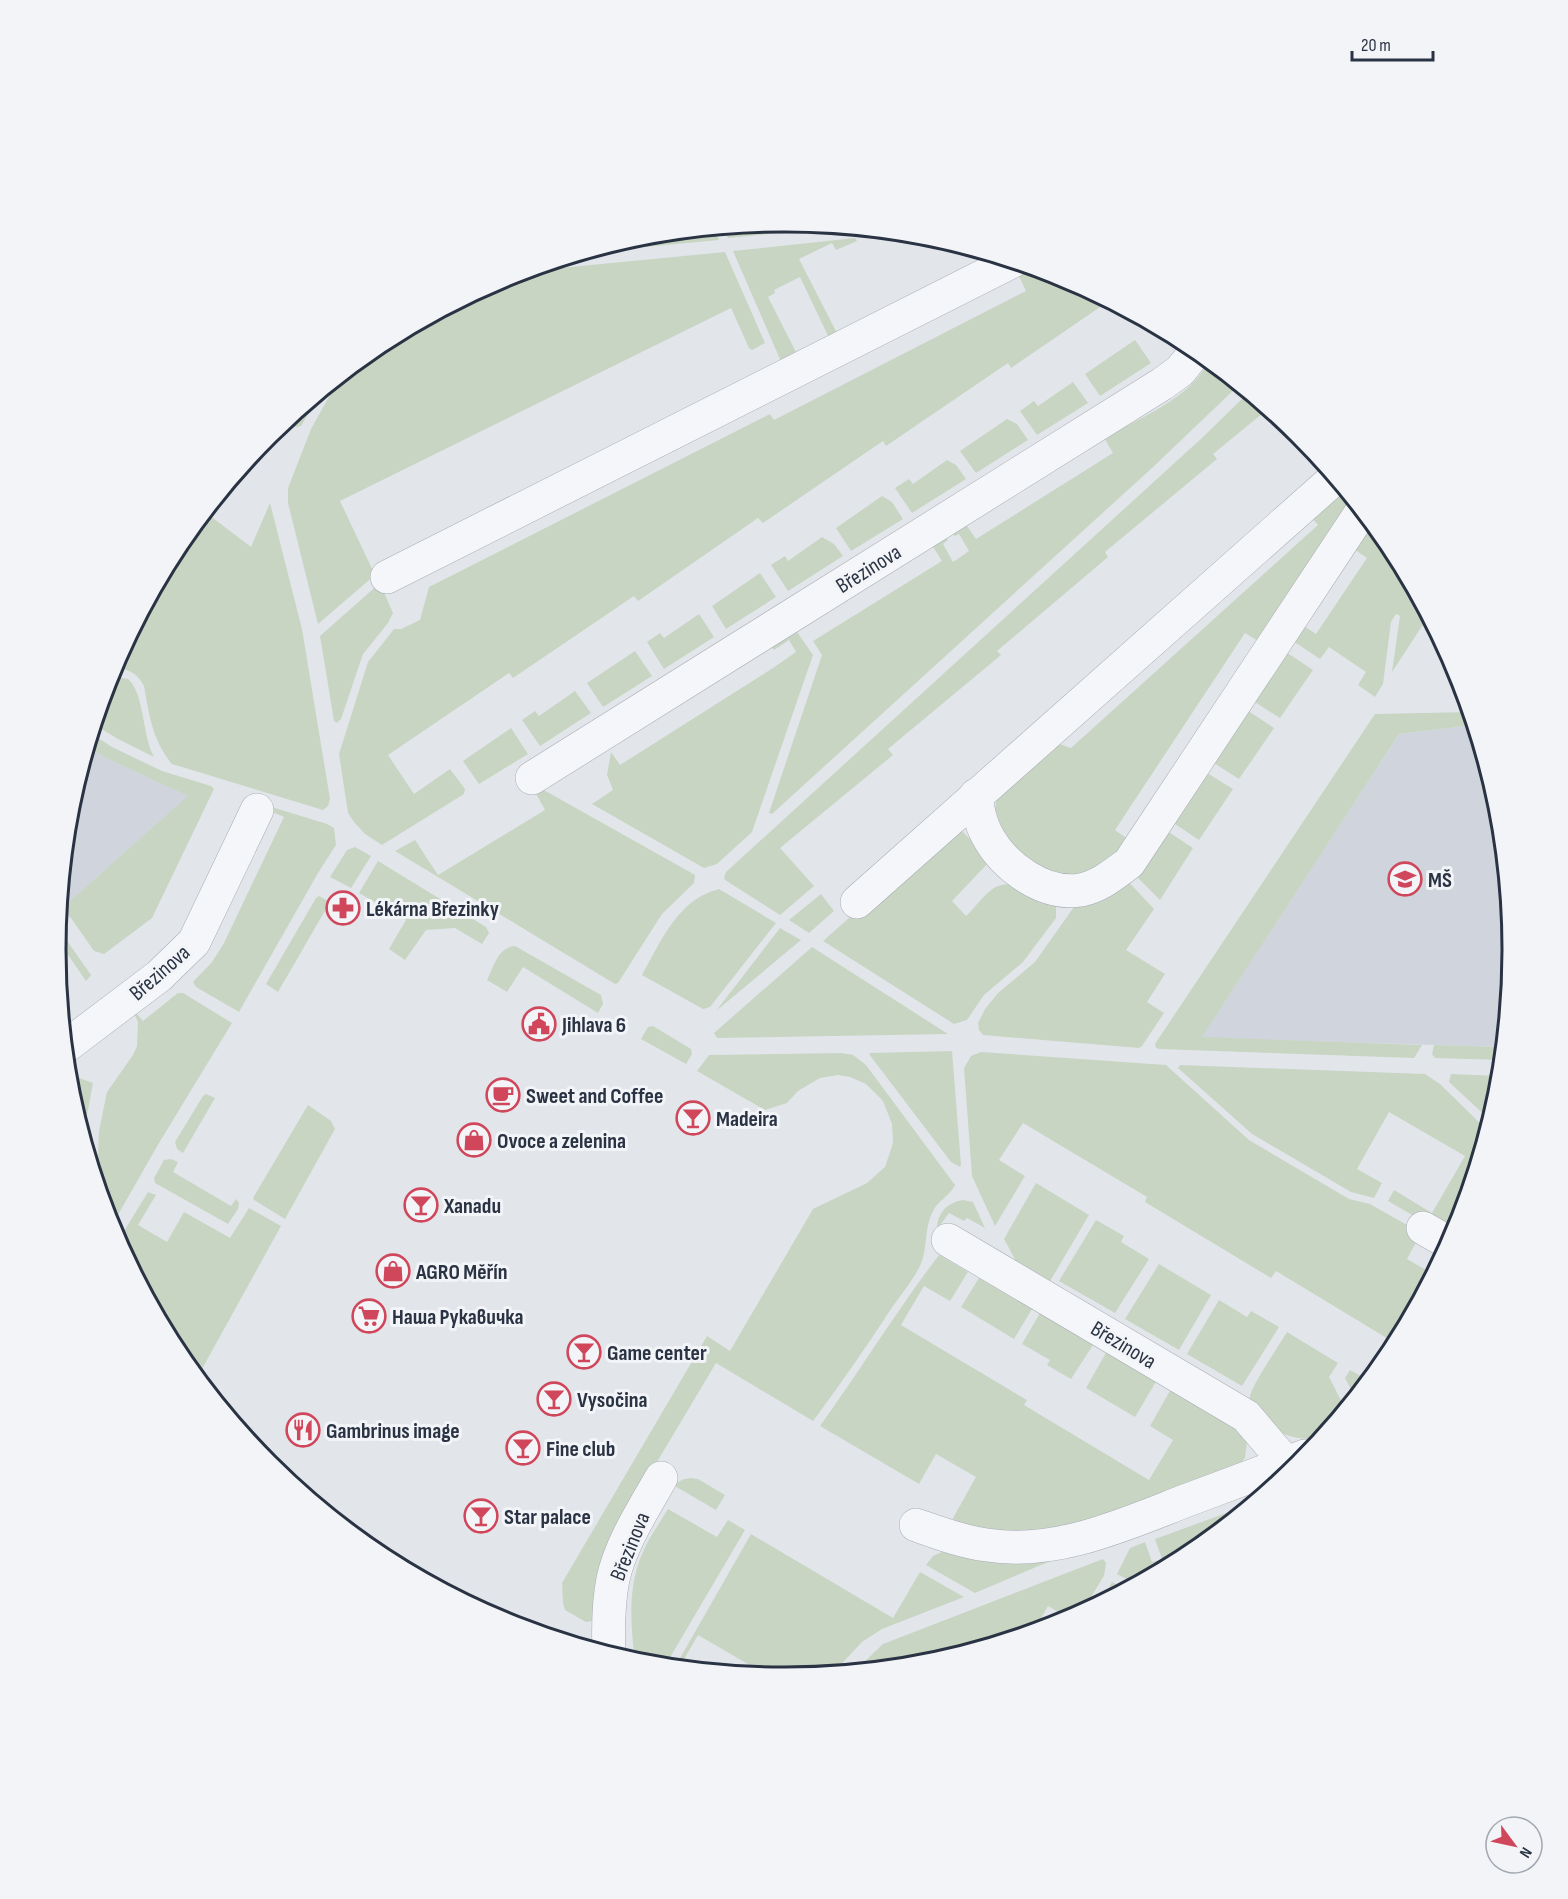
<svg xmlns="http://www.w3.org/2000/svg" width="1568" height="1899" font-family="'Sofia Sans Condensed',sans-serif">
<rect width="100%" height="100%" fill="#e2e6eb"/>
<g fill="#d0d5dd">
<polygon points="1473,725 1499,808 1512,949 1503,1047 1201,1038 1399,734"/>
<polygon points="88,747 106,758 189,796 70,901 61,891 70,807"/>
</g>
<g fill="#c8d5c3">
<polygon points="779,221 768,234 728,238 723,227"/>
<polygon points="790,222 843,227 779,234"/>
<polygon points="714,228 719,240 582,253 642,235"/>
<polygon points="855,238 857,241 836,250 832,243 799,259 839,337 831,342 800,277 774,290 775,293 768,297 799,358 783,366 733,251"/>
<polygon points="725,252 765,343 752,350 749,348 731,308 340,501 375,575 318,624 288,503 288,488 311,429 341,375 380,344 506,276 519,272"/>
<polygon points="1032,267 1063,277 1109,301 1011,368 1008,363 886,446 883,441 763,523 758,518 638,601 634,596 513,678 509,673 388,755 414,794 450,769 465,789 464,794 382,845 365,834 354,822 348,813 339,754 368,662 394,629 401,629 420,620 429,587 770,414 774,420 1026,291 1018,274"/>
<polygon points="1135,340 1151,363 1100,396 1085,374"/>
<path d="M 1209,360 L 1239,385 L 1152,468 L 772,814 L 769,813 L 822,655 L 813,641 L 942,561 L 931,544 L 945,535 L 948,540 L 943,544 L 953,562 L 969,551 L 959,534 L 955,536 L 951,532 L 965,523 L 976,539 L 1113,453 L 1104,438 C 1138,419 1193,397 1209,360 Z"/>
<polygon points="1073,382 1088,403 1037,435 1020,411 1034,401 1038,406"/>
<polygon points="322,391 301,426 273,431"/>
<polygon points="1248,393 1268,409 1213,454 1217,459 1105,552 1108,557 997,651 1001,655 888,749 893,755 780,848 814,886 780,915 725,880 724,878 726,872 1203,437"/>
<polygon points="1007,419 1017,424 1028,440 976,473 960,451"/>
<polygon points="947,460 956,465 966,479 912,513 895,488 909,479 913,484"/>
<polygon points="1338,482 1356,504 1263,644 1245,633 1115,830 1132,842 1117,861 1064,882 1002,843 995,808 999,791 1048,740 1071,748 1318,525 1306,511"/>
<polygon points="882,496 892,502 903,519 851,551 836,528"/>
<path d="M 270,503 L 302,629 L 330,799 L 328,806 L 323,810 L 172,764 C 153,742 149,715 144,686 C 137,673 127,666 111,670 L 178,544 L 205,512 L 251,547 Z"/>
<polygon points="1363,526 1390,545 1428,617 1392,672 1400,616 1396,614 1391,622 1383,684 1375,697 1358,685 1366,672 1329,647 1320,659 1287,637 1301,624 1316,634 1367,558 1351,547"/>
<polygon points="822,537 834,544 843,556 788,591 771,565 785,556 788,561"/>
<polygon points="760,573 776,597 726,629 712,606"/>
<polygon points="380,583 393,613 388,623 363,654 341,719 337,723 334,721 320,636"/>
<polygon points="699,614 714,637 664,669 647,642 660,633 664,638"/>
<polygon points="795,629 813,655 752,832 717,864 704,868 592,804 613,790 607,775 611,752 620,765 773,668 796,652 789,640 774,650 770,645"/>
<polygon points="1280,648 1313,670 1280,718 1247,697"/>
<polygon points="635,651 652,676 603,707 587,683"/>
<path d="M 117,677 L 128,679 C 145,694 142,736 154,757 L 118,739 L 95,725 L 107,683 Z"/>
<polygon points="575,691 591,713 540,746 522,720 535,711 539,716"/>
<polygon points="1241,706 1274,728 1239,779 1206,758"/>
<polygon points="1470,712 1473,725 1399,734 1202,1037 1422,1045 1414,1058 1160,1049 1156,1048 1155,1044 1375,714"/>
<polygon points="511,728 528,754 479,784 463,761"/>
<polygon points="92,734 112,747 162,771 211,786 214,789 152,918 104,954 94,951 71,918 60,908 61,891 70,901 188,796 106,758 88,747"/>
<polygon points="1199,768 1233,789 1199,840 1166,818"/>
<polygon points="542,789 695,875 694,883 662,914 618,983 615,984 395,851 415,840 438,875 545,810 535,792"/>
<polygon points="269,808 275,808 327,824 334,828 336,845 318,873 239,1012 196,987 193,982 212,962 224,943 284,817 268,810"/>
<path d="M 955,824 L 991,860 L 952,901 L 966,916 C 975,908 983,895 994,888 C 1014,876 1038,895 1056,905 L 1056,918 L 1023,962 L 984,995 L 967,1020 L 954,1024 L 823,941 Z"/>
<polygon points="1161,827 1193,848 1160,900 1131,871"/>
<polygon points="355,847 371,856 351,888 330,877 347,850"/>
<polygon points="378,861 486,927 489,933 482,944 455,928 426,930 405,960 389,949 406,920 359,893"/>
<polygon points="1124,877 1154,909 1126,950 1165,974 1147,1002 1164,1013 1142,1046 1139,1048 983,1035 979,1030 978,1023 985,1009 998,993 1035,962 1081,897"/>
<path d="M 719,889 L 776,923 L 710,1007 L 703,1009 L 642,975 C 661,941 678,899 719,889 Z"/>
<polygon points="821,894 834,911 809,933 789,920"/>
<polygon points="319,896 330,902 278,992 266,984 316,898"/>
<polygon points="58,928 91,975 86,981 60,943 56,945"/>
<polygon points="780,928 801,940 716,1011"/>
<path d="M 515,946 L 601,995 L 603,1004 L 598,1013 L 523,967 L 507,992 L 487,980 C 494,966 498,947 515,946 Z"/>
<polygon points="812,947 948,1034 717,1038 714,1033"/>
<polygon points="178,993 183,993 232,1023 159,1143 111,1227 97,1183 99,1131 107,1092 133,1055 137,1046 138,1022 131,1007 143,1021"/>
<polygon points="653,1026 691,1049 692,1054 686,1064 641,1039 648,1027"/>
<polygon points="1434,1045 1503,1047 1502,1060 1435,1058 1432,1054"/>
<polygon points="952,1051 961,1165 960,1167 951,1162 869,1054 871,1053"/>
<polygon points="981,1052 1166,1065 1249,1140 1349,1199 1370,1204 1421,1233 1407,1259 1433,1274 1395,1343 1276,1271 1271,1278 1145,1202 1147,1197 1023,1123 999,1160 1025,1176 995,1226 972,1176 964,1068 971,1056"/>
<path d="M 841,1053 L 853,1055 L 866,1065 L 955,1185 C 950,1196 937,1201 932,1213 C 924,1229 928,1249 920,1266 C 912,1282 899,1297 889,1312 C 865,1349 839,1386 813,1421 L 716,1363 L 651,1472 L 595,1617 L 592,1621 L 586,1622 L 565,1610 L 563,1603 L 562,1583 L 707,1336 L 730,1351 L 813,1209 L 867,1183 L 885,1167 L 893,1143 L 892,1124 L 883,1101 L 866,1084 L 850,1077 L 838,1075 L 820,1078 L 798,1091 L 787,1103 L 765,1110 L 697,1071 L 709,1055 Z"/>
<polygon points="1180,1065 1425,1074 1440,1084 1487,1130 1457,1229 1452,1238 1388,1201 1394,1190 1432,1213 1465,1156 1389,1112 1357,1169 1382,1183 1374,1198 1351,1192 1252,1134 1178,1068"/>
<polygon points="68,1074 93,1083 83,1136 69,1091"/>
<polygon points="1451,1074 1500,1076 1498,1092 1490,1120 1449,1082"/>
<polygon points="206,1094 215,1098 183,1153 177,1149 175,1142 203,1096"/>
<polygon points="308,1105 331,1121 335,1129 285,1219 254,1200 253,1198"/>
<polygon points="171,1159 178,1162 173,1172 231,1206 236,1199 239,1203 238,1209 228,1224 155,1183 154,1178 164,1160"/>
<polygon points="1036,1183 1089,1215 1042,1295 1031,1289 1004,1239"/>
<polygon points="148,1192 156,1195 138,1225 167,1242 184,1212 230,1238 249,1208 281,1226 197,1378 178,1354 118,1241"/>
<path d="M 963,1200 L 973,1202 L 985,1228 L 967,1218 L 964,1221 L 949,1213 L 941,1224 L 946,1228 L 937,1229 C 937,1213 948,1202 963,1200 Z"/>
<polygon points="1096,1220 1124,1236 1121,1242 1149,1259 1115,1313 1059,1281"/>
<path d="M 939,1255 L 968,1272 L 950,1301 L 924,1286 L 901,1325 L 1027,1400 L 1024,1405 L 1149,1480 L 1173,1440 L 1150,1426 L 1171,1389 L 1237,1426 L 1247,1442 L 1245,1458 L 1240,1464 L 1076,1528 L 1014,1539 L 954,1521 L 953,1518 L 976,1477 L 936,1454 L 919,1484 L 820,1426 C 861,1369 897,1310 939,1255 Z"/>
<polygon points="1159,1264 1211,1295 1179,1350 1125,1319"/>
<polygon points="979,1278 1032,1309 1014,1339 961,1307"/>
<polygon points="1219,1300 1247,1317 1251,1311 1279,1327 1242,1386 1187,1354"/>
<polygon points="1040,1313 1093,1345 1071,1379 1047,1365 1050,1360 1022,1344"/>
<path d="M 1287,1332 L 1338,1363 L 1329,1377 L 1345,1408 C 1339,1416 1330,1432 1321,1436 C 1300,1447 1245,1423 1250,1397 C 1251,1386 1280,1344 1287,1332 Z"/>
<polygon points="1107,1351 1157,1380 1135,1417 1086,1388"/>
<polygon points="1350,1370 1368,1380 1355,1397 1345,1378"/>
<polygon points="691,1478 698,1479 725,1495 716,1510 673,1485 684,1479"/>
<path d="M 668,1509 L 717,1537 L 728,1520 L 745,1530 L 665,1666 L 635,1662 C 631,1625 627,1590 642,1554 C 648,1539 659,1524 668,1509 Z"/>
<polygon points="1229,1512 1237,1515 1188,1555 1136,1584 1117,1574 1130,1548 1145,1542 1152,1562 1162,1559 1155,1539"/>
<polygon points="751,1534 893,1618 920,1572 964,1597 882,1629 862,1642 833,1673 784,1678 770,1677 698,1635 679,1668 675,1667"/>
<polygon points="946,1550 1055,1559 975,1593 926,1565 933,1556"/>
<polygon points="1103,1559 1106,1563 1104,1576 1081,1613 1070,1619 1048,1606 1033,1632 926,1664 855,1671 883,1644"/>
<polygon points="1112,1582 1125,1589 1101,1602"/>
</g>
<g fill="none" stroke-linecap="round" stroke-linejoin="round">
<g stroke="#a7adb5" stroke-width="34">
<g id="minor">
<polyline points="387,577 1013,261"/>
<polyline points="532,778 1162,384 1180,371 1197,350"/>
<path d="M 976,795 C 978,810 980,822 987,835 C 1004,867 1044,896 1081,890 C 1100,886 1114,874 1129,863 L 1362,511"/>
<polyline points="857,902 1335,478"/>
<polyline points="65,1047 159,976 194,942 257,810"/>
<polyline points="1423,1228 1449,1243"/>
<polyline points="948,1240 1246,1416 1286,1463"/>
<path d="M 916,1525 C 939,1533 963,1542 987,1545 C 1055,1556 1123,1525 1185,1501 C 1225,1486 1265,1471 1305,1456"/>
<path d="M 609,1654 C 608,1629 608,1604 613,1579 C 621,1543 643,1510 661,1478"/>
</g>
</g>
<use href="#minor" stroke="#f5f6f9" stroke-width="33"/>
</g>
<defs>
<g id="school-ring" transform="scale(1.725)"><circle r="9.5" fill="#f2f4f8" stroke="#d0475b" stroke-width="1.5"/><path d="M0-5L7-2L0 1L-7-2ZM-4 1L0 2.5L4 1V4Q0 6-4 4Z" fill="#d0475b"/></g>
<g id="pharmacy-ring" transform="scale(1.725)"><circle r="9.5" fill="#f2f4f8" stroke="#d0475b" stroke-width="1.5"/><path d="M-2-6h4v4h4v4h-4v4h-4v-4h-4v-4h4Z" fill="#d0475b"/></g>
<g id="civic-ring" transform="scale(1.725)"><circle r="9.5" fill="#f2f4f8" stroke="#d0475b" stroke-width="1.5"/><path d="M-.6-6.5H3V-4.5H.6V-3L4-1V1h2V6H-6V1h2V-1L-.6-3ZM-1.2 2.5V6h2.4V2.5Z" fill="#d0475b"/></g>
<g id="cafe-ring" transform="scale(1.725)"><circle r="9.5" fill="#f2f4f8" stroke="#d0475b" stroke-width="1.5"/><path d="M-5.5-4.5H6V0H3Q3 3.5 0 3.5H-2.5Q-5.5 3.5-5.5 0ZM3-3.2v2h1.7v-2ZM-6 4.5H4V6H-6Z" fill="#d0475b"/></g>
<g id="bar-ring" transform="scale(1.725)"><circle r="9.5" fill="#f2f4f8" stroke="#d0475b" stroke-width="1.5"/><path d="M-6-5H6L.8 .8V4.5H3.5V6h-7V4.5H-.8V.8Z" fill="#d0475b"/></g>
<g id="shop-ring" transform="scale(1.725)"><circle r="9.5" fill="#f2f4f8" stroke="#d0475b" stroke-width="1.5"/><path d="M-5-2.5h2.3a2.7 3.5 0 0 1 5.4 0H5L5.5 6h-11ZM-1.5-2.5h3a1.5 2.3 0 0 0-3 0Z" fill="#d0475b"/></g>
<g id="supermarket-ring" transform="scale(1.725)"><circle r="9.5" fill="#f2f4f8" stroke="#d0475b" stroke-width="1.5"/><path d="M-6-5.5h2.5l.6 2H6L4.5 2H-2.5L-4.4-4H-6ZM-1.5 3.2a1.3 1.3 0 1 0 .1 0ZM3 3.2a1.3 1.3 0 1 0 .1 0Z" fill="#d0475b"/></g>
<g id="restaurant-ring" transform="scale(1.725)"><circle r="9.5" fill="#f2f4f8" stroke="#d0475b" stroke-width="1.5"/><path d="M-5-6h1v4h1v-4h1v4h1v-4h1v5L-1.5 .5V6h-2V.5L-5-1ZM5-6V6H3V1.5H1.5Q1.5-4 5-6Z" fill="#d0475b"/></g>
</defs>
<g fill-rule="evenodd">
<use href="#school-ring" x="1405" y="879"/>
<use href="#pharmacy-ring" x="343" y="908"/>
<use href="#civic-ring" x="539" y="1024"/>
<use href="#cafe-ring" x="503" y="1095"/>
<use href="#bar-ring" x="693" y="1118"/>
<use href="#shop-ring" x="474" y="1140"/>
<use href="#bar-ring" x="421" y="1205"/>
<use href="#shop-ring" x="393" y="1271"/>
<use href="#supermarket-ring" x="369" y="1316"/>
<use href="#bar-ring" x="584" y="1352"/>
<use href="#bar-ring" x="554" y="1399"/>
<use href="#restaurant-ring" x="303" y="1430"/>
<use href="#bar-ring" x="523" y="1448"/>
<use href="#bar-ring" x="481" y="1516"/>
</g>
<g text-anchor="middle" stroke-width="6" stroke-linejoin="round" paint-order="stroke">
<g font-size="22" fill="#2a3343" stroke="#f2f4f8">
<text transform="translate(868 568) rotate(-32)" y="8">Březinova</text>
<text transform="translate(159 972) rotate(-41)" y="8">Březinova</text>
<text transform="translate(1124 1344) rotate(31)" y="8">Březinova</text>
<text transform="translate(629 1546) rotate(-68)" y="8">Březinova</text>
</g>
<g font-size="22" font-weight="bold" fill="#2a3343" stroke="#f2f4f8" text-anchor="start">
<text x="1428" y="887">MŠ</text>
<text x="366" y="916">Lékárna Březinky</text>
<text x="562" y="1032">Jihlava 6</text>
<text x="526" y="1103">Sweet and Coffee</text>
<text x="716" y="1126">Madeira</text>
<text x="497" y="1148">Ovoce a zelenina</text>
<text x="444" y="1213">Xanadu</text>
<text x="416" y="1279">AGRO Měřín</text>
<text x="392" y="1324">Наша Рукавичка</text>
<text x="607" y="1360">Game center</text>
<text x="577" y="1407">Vysočina</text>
<text x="326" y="1438">Gambrinus image</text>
<text x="546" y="1456">Fine club</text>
<text x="504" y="1524">Star palace</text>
</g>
</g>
<path d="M0 0H1568V1899H0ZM783 232H785A717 717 0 0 1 1502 949V950A717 717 0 0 1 785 1667H783A717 717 0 0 1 66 950V949A717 717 0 0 1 783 232Z" fill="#f2f4f8" fill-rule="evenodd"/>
<path fill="none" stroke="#2a3343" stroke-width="3" d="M783 232H785A717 717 0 0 1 1502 949V950A717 717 0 0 1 785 1667H783A717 717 0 0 1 66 950V949A717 717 0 0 1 783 232Z"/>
<g transform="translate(1514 1845) rotate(123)"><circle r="28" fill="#f2f4f8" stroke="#a2a7b0" stroke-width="1.5"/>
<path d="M0-4.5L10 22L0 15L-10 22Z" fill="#d0475b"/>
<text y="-9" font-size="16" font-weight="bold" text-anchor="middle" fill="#2a3343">N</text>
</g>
<path d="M1352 51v9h81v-9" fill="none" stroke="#2a3343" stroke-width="3"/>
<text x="1361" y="51" font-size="18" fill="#2a3343" stroke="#f2f4f8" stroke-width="4.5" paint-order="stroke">20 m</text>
</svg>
